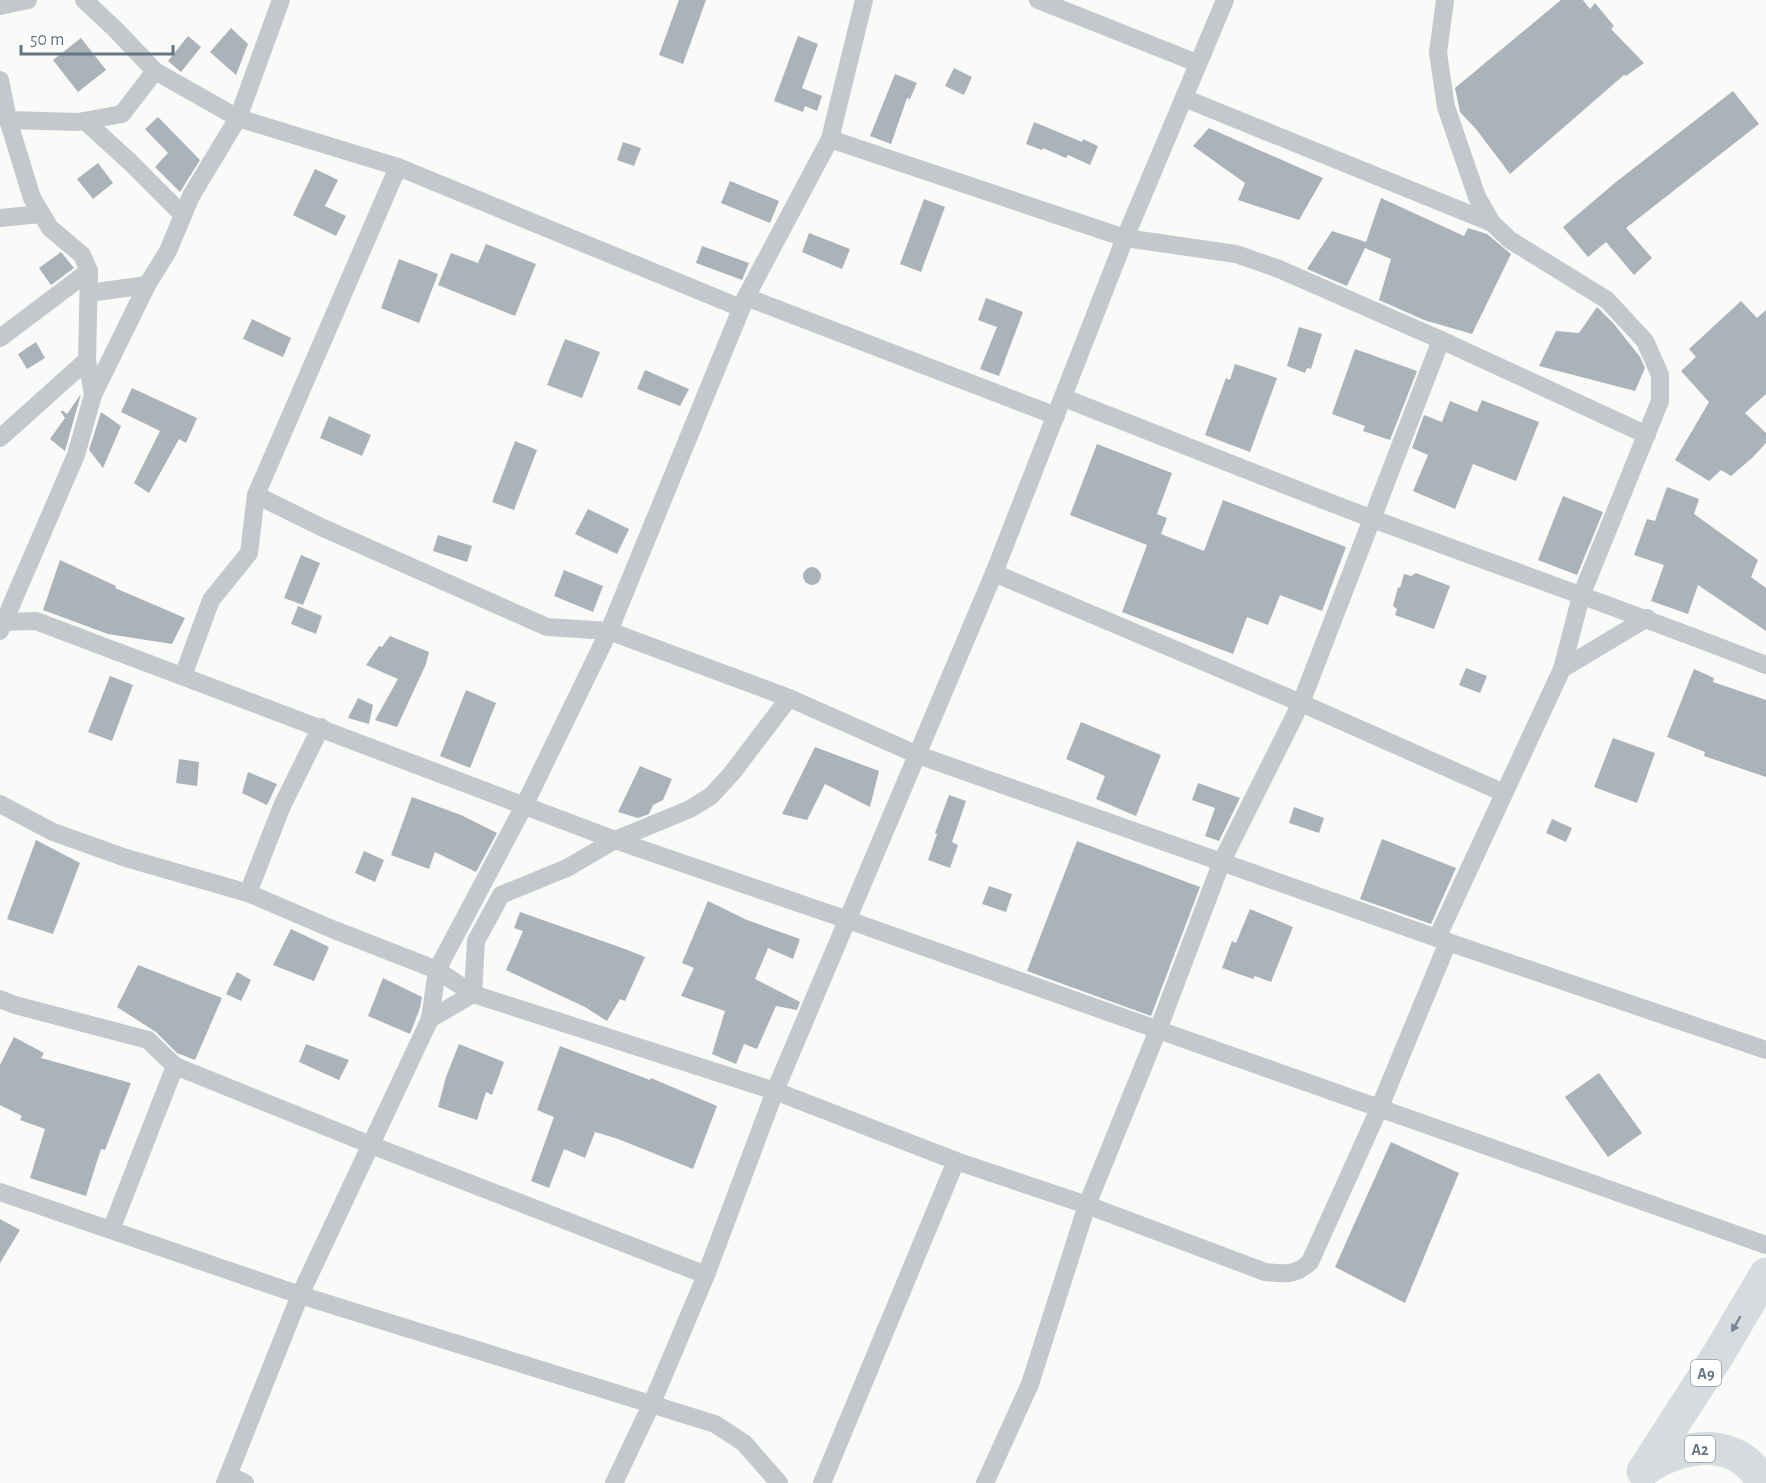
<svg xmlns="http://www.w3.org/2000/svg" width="1766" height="1483" font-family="'Alegreya Sans',sans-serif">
<rect width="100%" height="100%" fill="#fafaf8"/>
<g fill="#aab3b9">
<polygon points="679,0 706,0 683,64 659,55"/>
<polygon points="1561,0 1583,0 1590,9 1595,3 1614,26 1611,29 1644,63 1626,76 1624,75 1510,174 1476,129 1460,112 1455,88"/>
<polygon points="231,28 248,44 236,75 210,52"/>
<polygon points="188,36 201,47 181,72 168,61"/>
<polygon points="798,36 818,44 802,88 822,96 817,111 805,106 803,112 774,101"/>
<polygon points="81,38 106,70 78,92 53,60"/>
<polygon points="954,68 972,77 964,95 945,86"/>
<polygon points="895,74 917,83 910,99 907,98 891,144 870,136"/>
<polygon points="1733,91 1759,124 1626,228 1652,258 1634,275 1606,242 1588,257 1563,227 1616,182"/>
<polygon points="158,117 200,160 180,192 155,167 168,153 145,129"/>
<polygon points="1034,122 1082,142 1083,139 1098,146 1090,165 1068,155 1066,158 1043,148 1042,150 1026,144"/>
<polygon points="1209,128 1323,178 1299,220 1238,200 1245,183 1193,146"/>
<polygon points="623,142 641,148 634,166 617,160"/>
<polygon points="98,163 113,183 93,199 77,179"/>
<polygon points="315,169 338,180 325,206 346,216 336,236 293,215"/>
<polygon points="730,181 779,201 770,223 721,203"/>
<polygon points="1381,198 1464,236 1468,228 1487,234 1511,254 1472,334 1424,320 1379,300 1391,259 1365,248 1347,286 1307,269 1332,231 1366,242"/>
<polygon points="924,199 945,207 921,272 900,264"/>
<polygon points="809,233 850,249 842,269 802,252"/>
<polygon points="486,244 536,264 515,316 438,285 451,253 478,263"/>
<polygon points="702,246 749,263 742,280 696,263"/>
<polygon points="61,252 74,268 51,285 39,268"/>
<polygon points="399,259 438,274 419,323 381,308"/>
<polygon points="986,298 1023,312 999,376 980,369 997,327 978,320"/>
<polygon points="1741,301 1757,318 1766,310 1766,394 1745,413 1766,433 1766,443 1752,458 1731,476 1721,470 1709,481 1675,460 1709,402 1681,371 1696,357 1689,349"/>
<polygon points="1597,307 1614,324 1640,357 1645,368 1635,391 1539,366 1556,331 1579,333"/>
<polygon points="252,319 291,338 283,357 243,339"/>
<polygon points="1299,327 1322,334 1311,369 1307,368 1305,373 1287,366"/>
<polygon points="565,339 600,352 582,398 547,385"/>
<polygon points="36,342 45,358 27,369 18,354"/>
<polygon points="1355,349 1417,371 1390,440 1363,431 1365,426 1332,414"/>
<polygon points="1235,364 1277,378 1250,452 1205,435 1226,378 1230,380"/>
<polygon points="645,370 689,389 680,406 637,389"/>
<polygon points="132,388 197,418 186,443 179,439 149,493 134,483 160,431 121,412"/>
<polygon points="81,394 65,451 50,439 65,418 61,412 62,410 67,414"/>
<polygon points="1482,400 1539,422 1516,481 1473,464 1455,509 1413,491 1428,455 1412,448 1424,415 1442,422 1450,401 1477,412"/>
<polygon points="101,412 121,426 103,468 89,450"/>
<polygon points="329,416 371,435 362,456 320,438"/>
<polygon points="515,441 537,450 514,510 492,502"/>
<polygon points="1097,444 1172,473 1157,514 1167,518 1161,534 1204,551 1223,500 1346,547 1322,611 1280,595 1268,625 1247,617 1233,654 1122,612 1147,545 1070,515"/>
<polygon points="1667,487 1699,499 1694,514 1758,560 1751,577 1766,588 1766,631 1698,585 1688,614 1651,601 1664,565 1634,555 1647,519 1655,521"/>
<polygon points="1563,496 1603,512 1577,575 1538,560"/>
<polygon points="588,509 629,529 617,554 575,534"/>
<polygon points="438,535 472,546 467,562 433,551"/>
<polygon points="301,555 320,563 303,605 284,598"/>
<polygon points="60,560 116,586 115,588 185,618 172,644 108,634 43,610"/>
<circle cx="812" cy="576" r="9"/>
<polygon points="564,570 603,586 593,612 554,596"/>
<polygon points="1416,573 1450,586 1434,629 1395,615 1397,609 1393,606 1398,587 1400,588 1404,574 1411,576"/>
<polygon points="298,606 322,616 316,634 291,624"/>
<polygon points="390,636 429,652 426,664 397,727 375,720 398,679 366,665 379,646 382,647"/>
<polygon points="1466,668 1487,676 1480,693 1459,685"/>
<polygon points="1694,669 1714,678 1713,682 1766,700 1766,777 1704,756 1705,752 1667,737"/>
<polygon points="110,676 133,685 112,741 88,732"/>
<polygon points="466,690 496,703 470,768 440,756"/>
<polygon points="358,698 373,705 369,724 348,718"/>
<polygon points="1081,722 1161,755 1136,816 1096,799 1105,776 1066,759"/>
<polygon points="1613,738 1655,753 1637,803 1594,787"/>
<polygon points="815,747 879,771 870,807 825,784 807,820 782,814"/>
<polygon points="179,759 199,762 197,786 176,783"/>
<polygon points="640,766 672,779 663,800 653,805 649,814 638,818 618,812"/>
<polygon points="248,772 277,784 267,805 242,793"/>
<polygon points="1198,783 1240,798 1219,841 1205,836 1215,808 1192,800"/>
<polygon points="949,795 966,801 952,842 958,845 950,868 928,860 937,834 935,833"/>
<polygon points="412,797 461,815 497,833 476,872 435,852 429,869 391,855"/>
<polygon points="1294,807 1324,818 1319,833 1289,823"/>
<polygon points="1552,819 1572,828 1566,842 1546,833"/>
<polygon points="1382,839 1456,868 1431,924 1360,899"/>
<polygon points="36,840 80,863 53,934 7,919"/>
<polygon points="1077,841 1200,887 1151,1016 1027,971"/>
<polygon points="364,851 384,860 375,882 355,873"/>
<polygon points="989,886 1012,894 1006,912 982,904"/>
<polygon points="708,901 747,920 800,939 793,959 768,948 755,979 800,1002 797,1010 776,1006 757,1049 744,1044 736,1064 712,1054 725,1011 681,996 694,968 682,963"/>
<polygon points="1250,909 1293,927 1271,982 1255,976 1253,979 1222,968 1232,941 1236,943"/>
<polygon points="520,912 625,949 645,957 625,1001 620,999 607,1021 585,1007 506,970 523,931 514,928"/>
<polygon points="291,929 329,947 314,981 273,965"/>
<polygon points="138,965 222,998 195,1060 177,1053 156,1032 117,1007"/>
<polygon points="237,972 251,980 241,1001 226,994"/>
<polygon points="383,978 422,997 420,1008 410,1034 368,1016"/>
<polygon points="14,1037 44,1053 41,1058 131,1083 105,1150 101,1149 86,1196 30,1178 45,1129 20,1120 22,1116 0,1105 0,1065"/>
<polygon points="306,1044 349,1060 339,1080 299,1062"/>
<polygon points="459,1044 504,1062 492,1095 486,1092 477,1120 438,1107 446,1077"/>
<polygon points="560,1046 650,1080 651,1078 717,1106 693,1169 618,1139 595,1132 585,1158 564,1149 549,1188 531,1181 554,1117 537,1110"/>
<polygon points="1599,1073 1642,1133 1608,1157 1565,1097"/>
<polygon points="1391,1142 1459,1173 1405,1303 1335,1267"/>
<polygon points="0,1219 20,1230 0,1263"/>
</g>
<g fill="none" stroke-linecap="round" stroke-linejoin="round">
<g stroke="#c3c8cc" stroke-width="18">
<polyline points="84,0 116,30 155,71 238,118 398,167 741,308"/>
<polyline points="1038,0 1197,63"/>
<polyline points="0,6 28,0"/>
<polyline points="0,80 8,120 32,198 50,228 82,255 89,271 87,360 93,395"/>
<polyline points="1184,98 1492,223"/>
<polyline points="0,116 8,120 78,122 122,114 155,71"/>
<polyline points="85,121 130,162 182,214"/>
<polyline points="830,139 1125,238 1236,254 1279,269 1441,340 1647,435"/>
<polyline points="0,218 41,214"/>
<polyline points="89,293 147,285"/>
<polyline points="746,297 1056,416"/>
<polyline points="0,338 89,271"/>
<path d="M 1064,398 C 1167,438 1270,480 1373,519 C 1504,568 1636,614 1766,665"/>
<polyline points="0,438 87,360"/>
<polyline points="256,495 321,527 547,627 609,631 789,698 918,755 1448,942 1766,1050"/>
<polyline points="994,573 1301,703 1504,793"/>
<polyline points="4,622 36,621 615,840 848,920 1766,1245"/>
<polyline points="0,631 76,455 93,395 147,285 168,251 191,196 238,118 281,0"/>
<polyline points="1562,669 1647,618"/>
<polyline points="183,676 211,600 249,553 256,495 398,167"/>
<path d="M 0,804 L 53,832 L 126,858 L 248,893 L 332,929 L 437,970 L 473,994 L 775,1091 L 956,1161 L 1087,1205 L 1265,1272 C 1284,1274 1295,1276 1310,1262 L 1379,1109 L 1448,942"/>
<polyline points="248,893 282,806 321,727"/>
<polyline points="1437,938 1562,669 1581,596 1660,401 1660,375 1645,341 1607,300 1510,240 1492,223 1477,197 1446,107 1438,53 1445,0"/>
<polyline points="0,999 15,1005 148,1040 175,1066 371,1145 706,1275"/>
<polyline points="430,1019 473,994 476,941 501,895 567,868 615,840 690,809 711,796 732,773 789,698"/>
<polyline points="0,1192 300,1295 715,1424 744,1443 779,1483"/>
<polyline points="111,1230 175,1066"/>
<polyline points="228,1475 245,1483"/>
<polyline points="225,1483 300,1295 430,1019 437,970 524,806 609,631 746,297 830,139 864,0"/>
<polyline points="614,1483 652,1403 706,1275 775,1091 994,573 1125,238 1225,0"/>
<polyline points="822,1483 956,1161"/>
<polyline points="985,1483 1030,1384 1087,1205 1158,1030 1222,861 1301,703 1441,340"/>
</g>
<g stroke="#d6dbdf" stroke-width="33">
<polyline points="1644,1470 1718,1355 1766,1274"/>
<path d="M 1643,1471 C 1681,1443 1738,1435 1763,1483"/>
</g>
</g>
<defs><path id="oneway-solid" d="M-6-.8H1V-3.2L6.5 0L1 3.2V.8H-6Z" transform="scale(1.5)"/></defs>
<use fill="#768591" href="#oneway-solid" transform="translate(1736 1324) rotate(120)"/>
<g text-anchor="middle" stroke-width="6" stroke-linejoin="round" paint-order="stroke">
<g fill="#fff" stroke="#939fa8" stroke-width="1.5">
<rect x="1691" y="1360" width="30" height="26" rx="4.5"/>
<rect x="1685" y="1436" width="30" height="26" rx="4.5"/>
</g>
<g font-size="16" font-weight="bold" fill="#657683">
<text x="1706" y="1379">A9</text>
<text x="1700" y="1455">A2</text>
</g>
</g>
<path d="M21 45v9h152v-9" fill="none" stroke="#657683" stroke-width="3"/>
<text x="30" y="45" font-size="18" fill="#657683" stroke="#ffffff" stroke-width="4.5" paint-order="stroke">50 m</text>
</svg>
